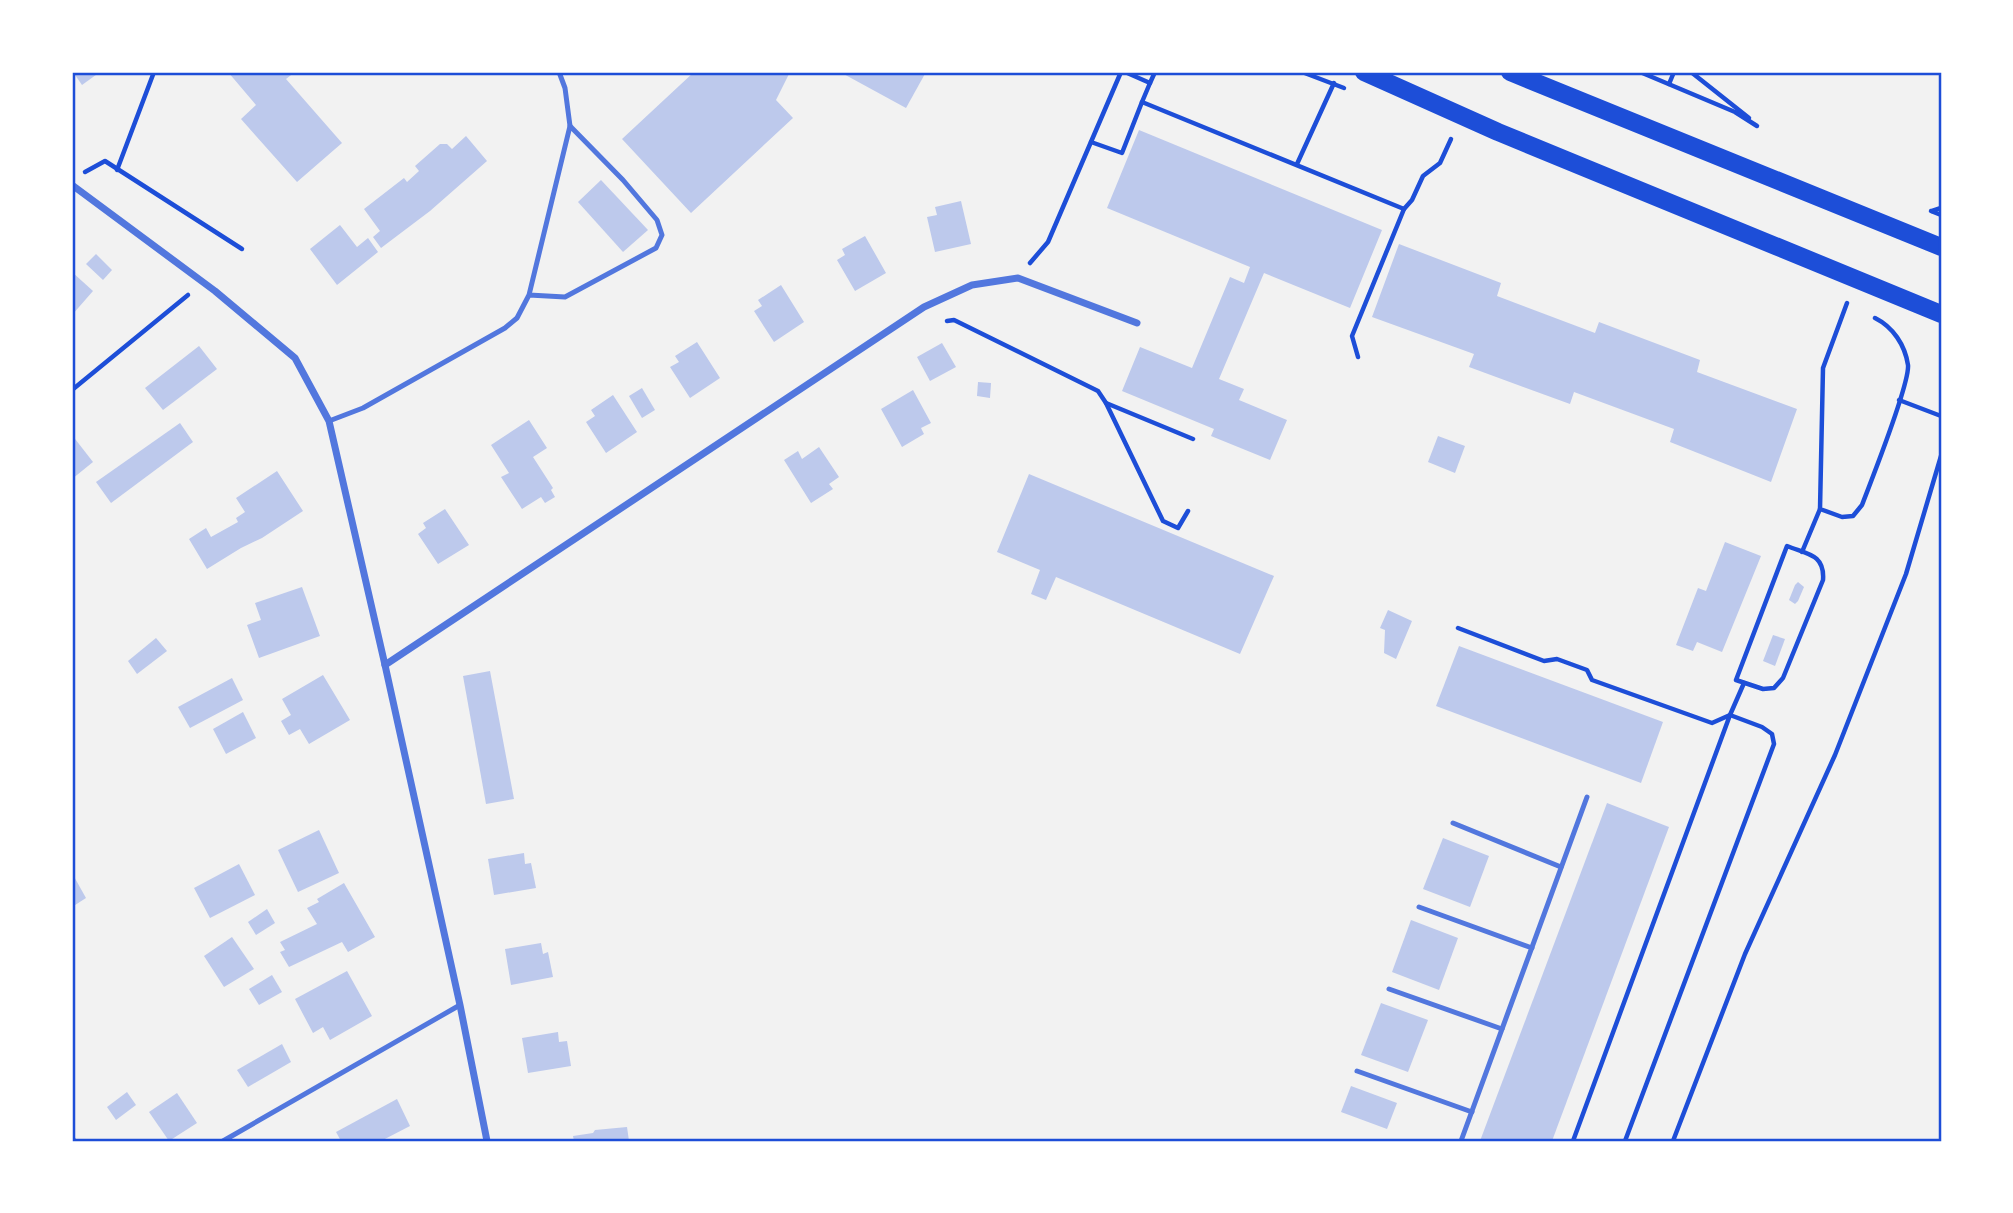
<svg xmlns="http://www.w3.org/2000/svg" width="2013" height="1213" font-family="'Source Serif 4',serif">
<rect width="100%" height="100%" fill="#f2f2f2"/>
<g fill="#bdc9ec">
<polygon points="73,72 100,72 82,85"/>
<polygon points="228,72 295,72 286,79 342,143 297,182 241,119 256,105"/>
<polygon points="694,72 790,72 776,100 793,118 691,213 622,139"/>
<polygon points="840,72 926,72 906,108"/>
<polygon points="1139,130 1382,230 1350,308 1264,273 1219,379 1244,389 1239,400 1287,420 1270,460 1211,436 1214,429 1122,391 1140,347 1192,368 1230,277 1244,283 1250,267 1107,208"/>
<polygon points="466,136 487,161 430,211 381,248 373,237 380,231 364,209 404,178 407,182 419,171 415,166 440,144 447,144 452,149"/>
<polygon points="601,180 648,230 623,252 578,202"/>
<polygon points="961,201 971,244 935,252 927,217 937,215 935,207"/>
<polygon points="340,225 357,247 368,238 378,252 337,285 310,249"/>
<polygon points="865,236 886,273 855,291 837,260 845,255 842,249"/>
<polygon points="1399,244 1501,283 1497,296 1595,333 1599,322 1700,360 1697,372 1797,409 1771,482 1670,442 1674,429 1574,392 1570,404 1469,367 1474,354 1372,317"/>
<polygon points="96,254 112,270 103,280 86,264"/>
<polygon points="72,272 93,291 72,315"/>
<polygon points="781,285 804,322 774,342 754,311 762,306 758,300"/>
<polygon points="697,342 720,378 690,398 670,367 679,362 675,356"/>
<polygon points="942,343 956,367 930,381 917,357"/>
<polygon points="199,346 217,369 163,410 145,388"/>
<polygon points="978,382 991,383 990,398 977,396"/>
<polygon points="642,388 655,410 642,418 629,396"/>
<polygon points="913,390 931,423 921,428 924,434 902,447 881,409"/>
<polygon points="613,395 637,432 606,453 586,422 595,416 591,410"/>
<polygon points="529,420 547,448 533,457 553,488 551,490 555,497 545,503 541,497 522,509 501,477 509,473 491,445"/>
<polygon points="180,423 193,442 111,503 96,482"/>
<polygon points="72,435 93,462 72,479"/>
<polygon points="1438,436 1465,446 1455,473 1428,462"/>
<polygon points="819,447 839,477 829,484 833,489 811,503 784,460 798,451 802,459"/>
<polygon points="277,471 303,511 262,538 241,548 207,569 189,539 206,528 211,537 238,522 236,518 245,512 236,498"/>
<polygon points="1029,474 1274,576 1240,654 1056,577 1046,600 1031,594 1040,570 997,552"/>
<polygon points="445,509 469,545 438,564 418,534 426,528 423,523"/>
<polygon points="1725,542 1761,556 1722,652 1697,642 1693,651 1676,645 1698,588 1706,591"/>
<polygon points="1798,582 1804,587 1798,601 1795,604 1789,600 1795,585"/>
<polygon points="302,587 320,636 259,658 247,625 261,620 255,603"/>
<polygon points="1388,610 1412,621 1396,659 1384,653 1385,630 1380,628"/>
<polygon points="1773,635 1785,639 1775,666 1763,661"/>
<polygon points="156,638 167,651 137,674 128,661"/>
<polygon points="1459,646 1663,722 1641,783 1436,706"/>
<polygon points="490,671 514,799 486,804 463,676"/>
<polygon points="323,675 350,720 309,744 300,729 289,735 281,721 291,715 282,699"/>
<polygon points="232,678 243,700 190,728 178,707"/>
<polygon points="243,712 256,738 226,754 213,729"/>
<polygon points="1607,803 1669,827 1552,1141 1480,1141"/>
<polygon points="319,830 339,873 298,892 278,850"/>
<polygon points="1443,838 1489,856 1470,907 1423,889"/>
<polygon points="524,853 525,864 531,863 536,888 494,895 488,859"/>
<polygon points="239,864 255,895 210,918 194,888"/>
<polygon points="72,873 86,898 72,907"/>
<polygon points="344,883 375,937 348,952 342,942 289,967 280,952 285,950 280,942 317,924 307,908 319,902 317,899"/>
<polygon points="267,909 275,923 256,935 248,922"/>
<polygon points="1411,920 1458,938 1439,990 1392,972"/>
<polygon points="232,937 254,969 224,987 204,956"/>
<polygon points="541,943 543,954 548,952 553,977 511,985 505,949"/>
<polygon points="347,971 372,1016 330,1040 323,1027 313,1033 295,999"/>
<polygon points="272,975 282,992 259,1005 249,989"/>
<polygon points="1381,1003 1428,1020 1408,1072 1361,1055"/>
<polygon points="558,1032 559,1042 567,1041 571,1066 528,1073 522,1038"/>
<polygon points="282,1044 291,1062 248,1087 237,1070"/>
<polygon points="1351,1086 1397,1103 1387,1129 1341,1112"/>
<polygon points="127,1092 136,1105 116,1120 107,1107"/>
<polygon points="177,1093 197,1123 169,1141 149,1112"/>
<polygon points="397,1099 410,1126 381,1141 341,1141 336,1132"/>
<polygon points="627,1127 629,1141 574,1141 573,1136 593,1133 595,1130"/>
</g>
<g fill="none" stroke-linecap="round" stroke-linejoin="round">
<g stroke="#1d4ed8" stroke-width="4.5">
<polyline points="1125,72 1150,83 1142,102 1404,209 1352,336 1358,357"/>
<polyline points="1302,72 1344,88"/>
<polyline points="1640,72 1735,112 1757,126"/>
<polyline points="1691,72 1749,118"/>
<polyline points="1150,83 1155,72"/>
<polyline points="1669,84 1674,72"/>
<polyline points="1091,142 1122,153 1142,102"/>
<polyline points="1297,164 1334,83"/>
<polyline points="117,170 154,72"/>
<polyline points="85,172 105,161 242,249"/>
<polyline points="1404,209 1412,200 1423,176 1440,163 1451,139"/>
<polyline points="1931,211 1941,215"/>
<polyline points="1932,211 1941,208"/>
<polyline points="1030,263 1048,242 1121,72"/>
<path d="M 1847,303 L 1823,368 L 1820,509 L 1842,517 L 1853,516 L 1862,505 C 1871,481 1910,384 1908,365 C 1905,345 1893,327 1875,318"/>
<polyline points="947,321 954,320 1098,391 1106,403 1193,439"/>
<polyline points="72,390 188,295"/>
<polyline points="1899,400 1941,416"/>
<polyline points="1106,403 1163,521 1178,528 1188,511"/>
<path d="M 1787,546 C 1807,554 1825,554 1823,580 L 1783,678 L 1774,688 L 1763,689 L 1736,680 Z"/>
<polyline points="1802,552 1820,509"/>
<polyline points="1458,628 1544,661 1557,659 1587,670 1592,680 1712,723 1730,715 1573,1141"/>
<polyline points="1625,1141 1774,744 1772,734 1762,727 1730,715 1744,683"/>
<polyline points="1673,1141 1745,954 1835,755 1906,574 1941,456"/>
</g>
<g stroke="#5277de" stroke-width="5">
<polyline points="559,72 565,88 570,126"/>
<polyline points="329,421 363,408 505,328 517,318 529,295 565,297 656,248 662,235 657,220 623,180 570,126 529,295"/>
<polyline points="1453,823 1561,867"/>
<polyline points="1419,907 1532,948"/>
<polyline points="1389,989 1502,1029"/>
<polyline points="1357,1071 1472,1112"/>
<polyline points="72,1137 74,1141"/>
<polyline points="223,1141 460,1005"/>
<polyline points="1461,1141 1587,797"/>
</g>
<g stroke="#5277de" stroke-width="7">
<polyline points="72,185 215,291 295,358 329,421 385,665 460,1005 487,1141"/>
<polyline points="385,665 924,307 972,285 1018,278 1137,323"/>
</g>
<g stroke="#1d4ed8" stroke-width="18">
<polyline points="1364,72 1498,132 1941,314"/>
<polyline points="1510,72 1941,247"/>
</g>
</g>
<rect width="2013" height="1213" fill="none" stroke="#ffffff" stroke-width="147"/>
<rect x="74" y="74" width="1866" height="1066" fill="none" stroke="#1d4ed8" stroke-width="2.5"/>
</svg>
